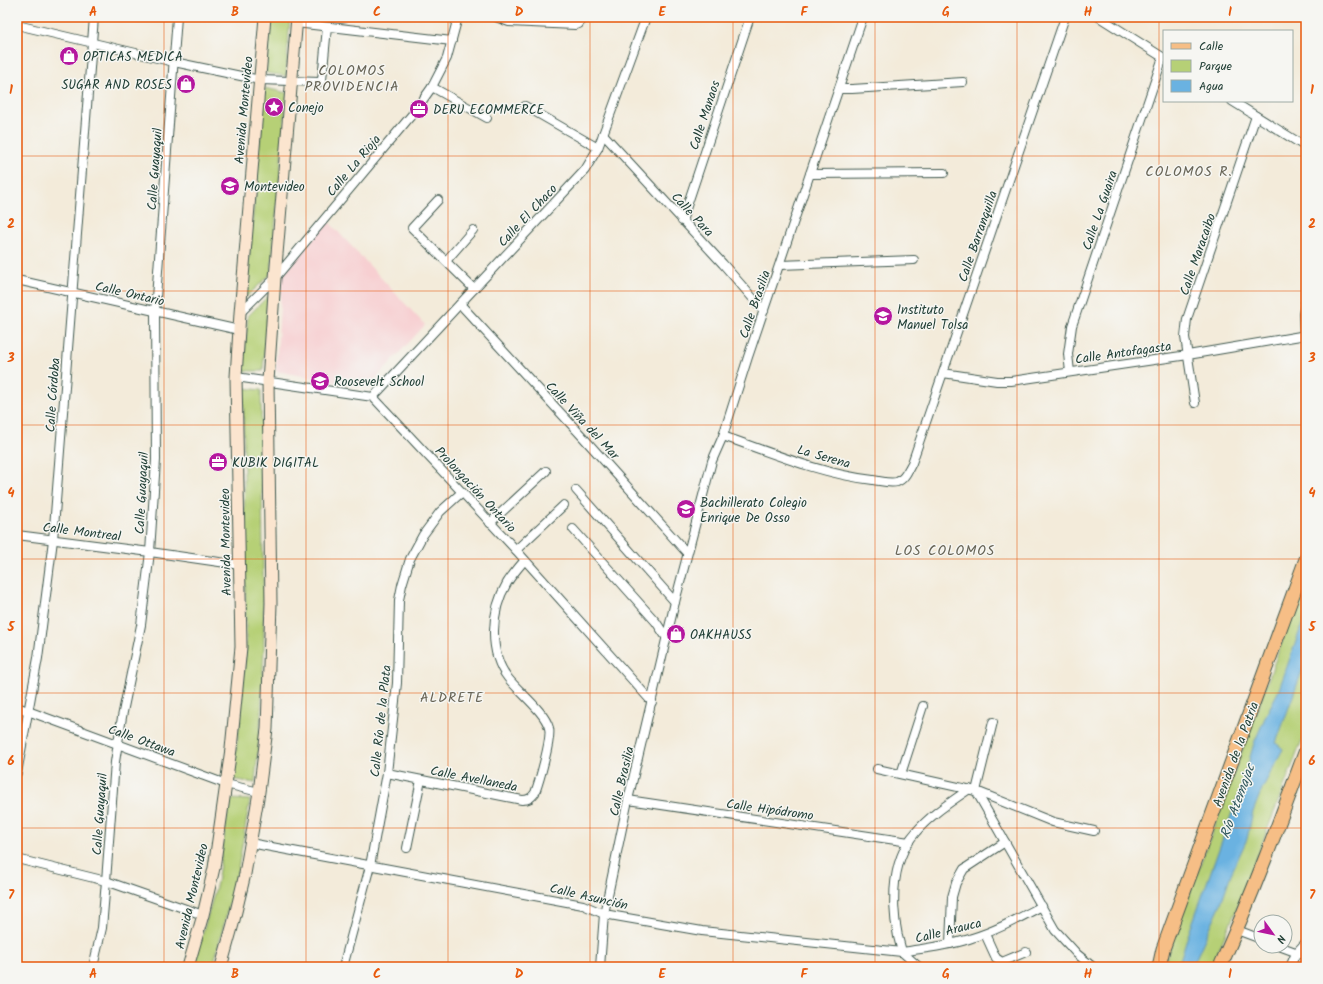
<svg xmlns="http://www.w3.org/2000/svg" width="1323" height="984" font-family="Kalam,sans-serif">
<rect width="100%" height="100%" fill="#f6f6f2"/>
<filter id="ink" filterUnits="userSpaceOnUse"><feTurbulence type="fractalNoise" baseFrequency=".025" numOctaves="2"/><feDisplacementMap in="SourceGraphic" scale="8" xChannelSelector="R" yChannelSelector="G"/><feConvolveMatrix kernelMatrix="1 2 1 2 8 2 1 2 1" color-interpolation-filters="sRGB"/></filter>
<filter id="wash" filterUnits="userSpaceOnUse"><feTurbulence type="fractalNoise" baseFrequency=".012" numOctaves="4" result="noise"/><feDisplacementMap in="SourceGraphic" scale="16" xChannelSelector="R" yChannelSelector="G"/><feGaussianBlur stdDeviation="0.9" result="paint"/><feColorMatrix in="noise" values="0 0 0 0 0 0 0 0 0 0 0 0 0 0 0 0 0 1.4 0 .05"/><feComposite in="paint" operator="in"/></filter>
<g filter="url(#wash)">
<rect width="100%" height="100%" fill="#f3ebda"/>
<polygon fill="#f7cfd1" points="328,221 425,325 367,388 276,371 282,276"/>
<g fill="#b6d076" stroke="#6a8655">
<polygon points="270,17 290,17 286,76 266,73"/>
<polygon points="265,88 287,93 271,274 245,298"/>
<polygon points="268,296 263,371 243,371 248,316"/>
<polygon points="243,388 261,390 264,648 261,717 255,783 232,779 240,720 246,646"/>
<polygon points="1306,576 1306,730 1235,913 1211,967 1163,967"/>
<polygon points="230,799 250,800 238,869 213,967 195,967 198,950 217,883"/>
</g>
<polygon fill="#6ab2e1" stroke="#44788a" points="1306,613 1306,660 1276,743 1283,749 1262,789 1253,812 1247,839 1231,874 1220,906 1192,967 1178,967 1186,941 1243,782 1254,743 1267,713 1278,692"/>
</g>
<g filter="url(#ink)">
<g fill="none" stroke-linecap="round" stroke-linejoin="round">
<g stroke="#3f574d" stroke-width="10">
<g id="street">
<polyline points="496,17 509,22 575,25 579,24 582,17"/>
<polyline points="1099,17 1164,58"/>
<polyline points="1304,17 1306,18"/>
<polyline points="296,23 452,41"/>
<polyline points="17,25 174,62 260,80 320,82 322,80 327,27"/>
<polyline points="432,87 487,118"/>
<polyline points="839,89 852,89 963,82"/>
<polyline points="1232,101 1306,147"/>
<polyline points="525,106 598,148"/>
<polyline points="603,134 723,264 764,311"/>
<polyline points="810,174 944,173"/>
<polyline points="438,200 412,228 474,289"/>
<polyline points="682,221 750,17"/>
<polyline points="446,261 473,230"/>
<polyline points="780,265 914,260"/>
<polyline points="17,280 239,330"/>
<polyline points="460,304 581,435 687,553"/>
<polyline points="240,313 275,278 415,111 432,87 447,58 458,17"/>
<polyline points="1304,336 1303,314 1306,300"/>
<polyline points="1070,372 1068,354 1072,326 1163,57"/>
<polyline points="943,373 997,381 1011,381 1188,355 1306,335"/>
<polyline points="236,377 373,397 516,550 652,702"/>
<polyline points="373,397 585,170 598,148 646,17"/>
<polyline points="1195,403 1185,337 1187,319 1256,116"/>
<path d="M 723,436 C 772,453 821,474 873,480 C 881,481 889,484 897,482 C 905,479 908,470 912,463 L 1065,17"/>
<polyline points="576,490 675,602"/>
<polyline points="490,523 546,471"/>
<polyline points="573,529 656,622 666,637"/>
<polyline points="17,535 150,552 240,565"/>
<polyline points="516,550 564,505"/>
<polyline points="17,707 226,784 259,792"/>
<polyline points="993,722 976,791 1055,930 1077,954 1093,967"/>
<polyline points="877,769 976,791 1053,822 1094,831"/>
<polyline points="17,773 38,658 53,540 94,17"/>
<path d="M 387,773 L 522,800 C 529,800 531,798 535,793 C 539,782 552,738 549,728 C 545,712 519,692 508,678 C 488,652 491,610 507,583 C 512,575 518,568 524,561"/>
<polyline points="901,774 923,706"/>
<polyline points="628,800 909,842"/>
<polyline points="250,843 583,905 604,914 702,931 902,952 919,967"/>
<polyline points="407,848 421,780"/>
<polyline points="17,859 106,881 203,915"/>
<polyline points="1237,930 1261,939"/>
<polyline points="985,934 996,958 1002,962 1026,952"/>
<polyline points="950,944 952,897 956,883 964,869 1005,842"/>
<polyline points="1279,946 1306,956"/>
<path d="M 902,952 C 891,915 888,863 916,832 C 930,815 951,802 969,789"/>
<path d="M 902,952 C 925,948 950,946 972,938 C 996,931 1019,918 1042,906"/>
<polyline points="93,967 102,928 106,881 115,762 122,717 141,625 150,552 156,460 155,311 177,17"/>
<polyline points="343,967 370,866 387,773 397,683 399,600 402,585 410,559 423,535 440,512 462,492"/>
<polyline points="600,967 604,914 628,800 675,602 712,461 723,436 748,357 863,17"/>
<polyline points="1290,967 1296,953 1306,942"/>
</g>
</g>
<g stroke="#3f574d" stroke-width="13">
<g id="secondary">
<polyline points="188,967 203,915 214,868 231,749 241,647 236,377 240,313 265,17"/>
<polyline points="221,967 233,924 245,874 259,792 267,729 271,603 268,381 275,278 297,17"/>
</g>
</g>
<g stroke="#3f574d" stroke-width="15">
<g id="primary">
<polyline points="1159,967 1163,949 1306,559"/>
<path d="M 1220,967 C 1252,896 1279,823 1306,750"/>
</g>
</g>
<use href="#street" stroke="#fff" stroke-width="8"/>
<use href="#secondary" stroke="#fbe5cf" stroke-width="11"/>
<use href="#primary" stroke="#f6be86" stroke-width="13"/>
</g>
</g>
<path fill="none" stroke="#e8590c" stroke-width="1" stroke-opacity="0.55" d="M 164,17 L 164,967M 306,17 L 306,967M 448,17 L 448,967M 590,17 L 590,967M 733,17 L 733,967M 875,17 L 875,967M 1017,17 L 1017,967M 1159,17 L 1159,967M 17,156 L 1306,156M 17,291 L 1306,291M 17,425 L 1306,425M 17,559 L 1306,559M 17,693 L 1306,693M 17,828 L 1306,828"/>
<defs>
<g id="shop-disc" transform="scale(1)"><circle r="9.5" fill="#b5179e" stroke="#f6f6f2"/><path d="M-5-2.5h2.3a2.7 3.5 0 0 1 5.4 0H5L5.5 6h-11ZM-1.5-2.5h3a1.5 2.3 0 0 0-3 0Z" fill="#fff"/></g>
<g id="sight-disc" transform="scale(1)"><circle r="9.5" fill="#b5179e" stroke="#f6f6f2"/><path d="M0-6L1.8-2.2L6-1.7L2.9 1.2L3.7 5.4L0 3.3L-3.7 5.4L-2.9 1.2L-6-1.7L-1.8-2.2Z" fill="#fff"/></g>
<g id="office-disc" transform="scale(1)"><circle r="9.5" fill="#b5179e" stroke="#f6f6f2"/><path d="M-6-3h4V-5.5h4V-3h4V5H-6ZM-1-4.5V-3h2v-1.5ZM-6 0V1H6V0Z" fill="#fff"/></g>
<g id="school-disc" transform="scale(1)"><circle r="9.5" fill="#b5179e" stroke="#f6f6f2"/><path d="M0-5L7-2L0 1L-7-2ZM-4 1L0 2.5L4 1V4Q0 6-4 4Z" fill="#fff"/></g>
<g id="university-disc" transform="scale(1)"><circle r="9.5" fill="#b5179e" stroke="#f6f6f2"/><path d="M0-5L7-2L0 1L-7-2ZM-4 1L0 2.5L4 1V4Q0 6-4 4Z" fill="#fff"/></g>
</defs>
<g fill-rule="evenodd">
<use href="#shop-disc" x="69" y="56"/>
<use href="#shop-disc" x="186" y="84"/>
<use href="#sight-disc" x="274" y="107"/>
<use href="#office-disc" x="419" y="109"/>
<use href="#school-disc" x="230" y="186"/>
<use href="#school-disc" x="883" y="316"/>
<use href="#school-disc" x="320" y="381"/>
<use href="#office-disc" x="218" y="462"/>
<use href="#university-disc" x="686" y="509"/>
<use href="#shop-disc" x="676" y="634"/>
</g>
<g text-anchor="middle" stroke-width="3" stroke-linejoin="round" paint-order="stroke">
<g font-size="13" fill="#1f3d34" stroke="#f6f6f2" text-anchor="start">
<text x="83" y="61">OPTICAS MEDICA</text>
<text x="172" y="89" text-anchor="end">SUGAR AND ROSES</text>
<text x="288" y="112">Conejo</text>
<text x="433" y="114">DERU ECOMMERCE</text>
<text x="244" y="191">Montevideo</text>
<text x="897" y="314">Instituto<tspan x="897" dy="15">Manuel Tolsa</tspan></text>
<text x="334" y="386">Roosevelt School</text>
<text x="232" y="467">KUBIK DIGITAL</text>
<text x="700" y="507">Bachillerato Colegio<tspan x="700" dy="15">Enrique De Osso</tspan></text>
<text x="690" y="639">OAKHAUSS</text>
</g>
<g font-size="13" fill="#1f3d34" stroke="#f6f6f2">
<text transform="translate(243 110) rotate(-85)" y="5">Avenida Montevideo</text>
<text transform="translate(704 115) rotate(-72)" y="5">Calle Manaos</text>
<text transform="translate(353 165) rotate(-50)" y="5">Calle La Rioja</text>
<text transform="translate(154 169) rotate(-86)" y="5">Calle Guayaquil</text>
<text transform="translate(1099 210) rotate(-71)" y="5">Calle La Guaira</text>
<text transform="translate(693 214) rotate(47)" y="5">Calle Para</text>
<text transform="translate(527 215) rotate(-47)" y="5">Calle El Chaco</text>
<text transform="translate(977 236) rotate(-71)" y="5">Calle Barranquilla</text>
<text transform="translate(1197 254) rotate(-71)" y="5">Calle Maracaibo</text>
<text transform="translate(130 293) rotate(13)" y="5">Calle Ontario</text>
<text transform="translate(754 304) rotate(-71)" y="5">Calle Brasilia</text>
<text transform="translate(1123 352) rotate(-8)" y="5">Calle Antofagasta</text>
<text transform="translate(52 395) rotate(-86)" y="5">Calle Córdoba</text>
<text transform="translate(583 420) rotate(47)" y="5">Calle Viña del Mar</text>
<text transform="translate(824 456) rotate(16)" y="5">La Serena</text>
<text transform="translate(476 489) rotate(47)" y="5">Prolongación Ontario</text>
<text transform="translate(141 493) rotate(-87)" y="5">Calle Guayaquil</text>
<text transform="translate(82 531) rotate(7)" y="5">Calle Montreal</text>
<text transform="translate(225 542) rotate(-91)" y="5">Avenida Montevideo</text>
<text transform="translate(380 721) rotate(-84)" y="5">Calle Río de la Plata</text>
<text transform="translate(142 740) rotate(20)" y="5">Calle Ottawa</text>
<text transform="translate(1235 754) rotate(-70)" y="5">Avenida de la Patria</text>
<text transform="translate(474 778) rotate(11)" y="5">Calle Avellaneda</text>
<text transform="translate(621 781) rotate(-77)" y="5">Calle Brasilia</text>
<text transform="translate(770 809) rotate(8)" y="5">Calle Hipódromo</text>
<text transform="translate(99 814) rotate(-86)" y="5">Calle Guayaquil</text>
<text transform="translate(191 896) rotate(-77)" y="5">Avenida Montevideo</text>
<text transform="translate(589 896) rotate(13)" y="5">Calle Asunción</text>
<text transform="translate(948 930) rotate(-14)" y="5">Calle Arauca</text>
</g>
<g font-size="14" letter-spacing="1" fill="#676456" stroke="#f6f6f2">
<text x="352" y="75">COLOMOS<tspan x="352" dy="16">PROVIDENCIA</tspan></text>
<text x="1189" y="176">COLOMOS R.</text>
<text x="945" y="555">LOS COLOMOS</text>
<text x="452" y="702">ALDRETE</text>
</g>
<g font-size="14" font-style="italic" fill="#325a5f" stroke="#f6f6f2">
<text transform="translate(1237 801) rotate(-70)" y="5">Río Atemajac</text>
</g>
</g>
<rect width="1323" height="984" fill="none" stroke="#f6f6f2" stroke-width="44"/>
<rect x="1163" y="30" width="130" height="72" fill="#f6f6f2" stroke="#a0aca6"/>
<rect x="1171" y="43" width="20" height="6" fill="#f6be86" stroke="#a0aca6"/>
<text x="1199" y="50" font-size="12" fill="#1f3d34">Calle</text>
<rect x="1171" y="60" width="20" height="12" fill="#b6d076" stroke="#a0aca6"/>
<text x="1199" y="70" font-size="12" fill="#1f3d34">Parque</text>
<rect x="1171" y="80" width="20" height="12" fill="#6ab2e1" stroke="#a0aca6"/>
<text x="1199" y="90" font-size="12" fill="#1f3d34">Agua</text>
<g transform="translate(1273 934) rotate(123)"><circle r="19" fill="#f6f6f2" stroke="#a0aca6"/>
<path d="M0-3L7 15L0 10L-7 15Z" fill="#b5179e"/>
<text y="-6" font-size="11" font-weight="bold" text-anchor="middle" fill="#1f3d34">N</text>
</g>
<rect x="22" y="22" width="1279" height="940" fill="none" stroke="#e8590c" stroke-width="1.5"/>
<g font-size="13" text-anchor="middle" font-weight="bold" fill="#e8590c">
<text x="93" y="16">A</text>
<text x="235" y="16">B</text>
<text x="377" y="16">C</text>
<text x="519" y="16">D</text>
<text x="662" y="16">E</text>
<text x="804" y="16">F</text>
<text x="946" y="16">G</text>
<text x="1088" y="16">H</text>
<text x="1230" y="16">I</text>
<text x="11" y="94">1</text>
<text x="1312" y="94">1</text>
<text x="11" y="228">2</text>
<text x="1312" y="228">2</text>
<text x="11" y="362">3</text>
<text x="1312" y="362">3</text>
<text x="11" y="497">4</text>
<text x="1312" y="497">4</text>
<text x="11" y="631">5</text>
<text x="1312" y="631">5</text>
<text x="11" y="765">6</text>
<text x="1312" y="765">6</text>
<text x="11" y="899">7</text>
<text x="1312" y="899">7</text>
<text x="93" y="978">A</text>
<text x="235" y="978">B</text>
<text x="377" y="978">C</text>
<text x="519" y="978">D</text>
<text x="662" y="978">E</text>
<text x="804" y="978">F</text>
<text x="946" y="978">G</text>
<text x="1088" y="978">H</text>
<text x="1230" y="978">I</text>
</g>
</svg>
